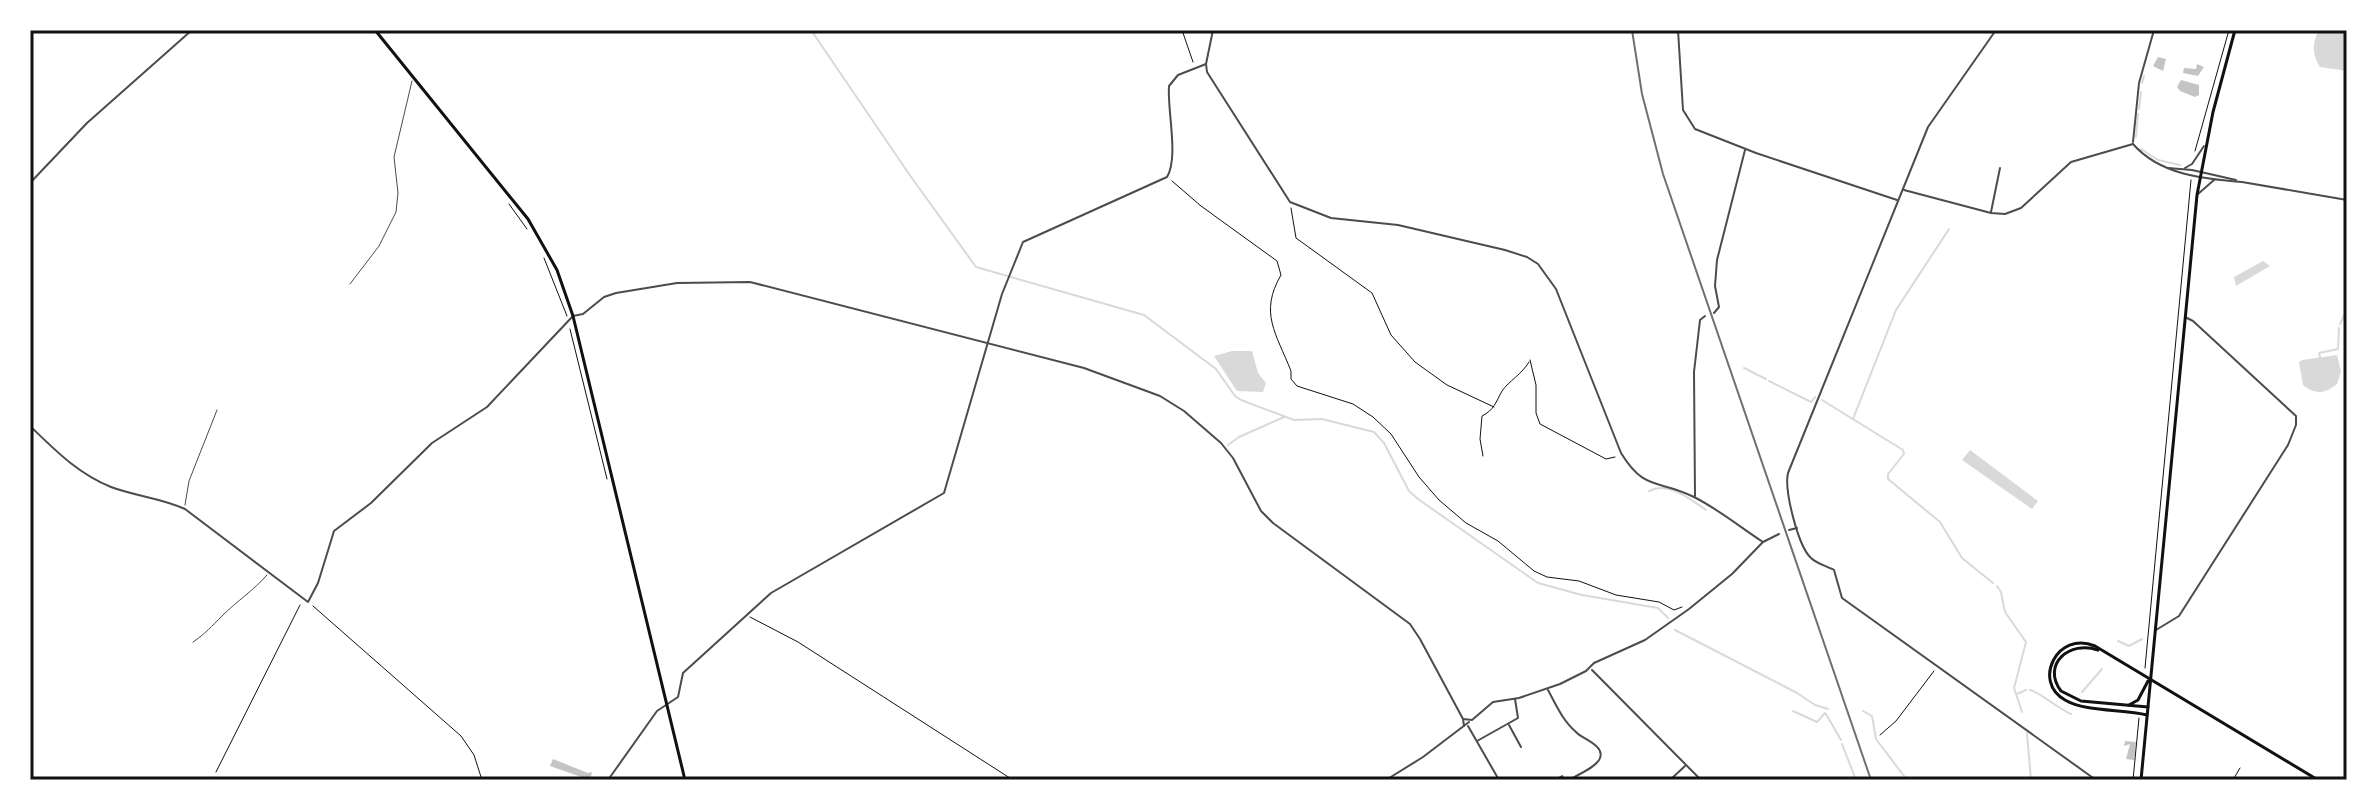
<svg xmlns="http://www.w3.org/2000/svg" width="2377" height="810" font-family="'DejaVu Sans',sans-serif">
<rect width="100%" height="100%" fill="#fff"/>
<g fill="#d9d9d9">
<path d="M 2319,30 L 2344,30 L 2344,34 L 2347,35 L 2347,71 L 2320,67 C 2312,55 2312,42 2319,30 Z"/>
<polygon points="2263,261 2270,266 2236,286 2234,277"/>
<polygon points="1232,351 1252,351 1258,373 1266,383 1263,392 1237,391 1214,356"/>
<path d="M 2337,355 L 2341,371 L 2337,384 C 2325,394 2315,395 2303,385 L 2299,362 L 2302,360 Z"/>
<polygon points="1970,450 2038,501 2032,509 1962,460"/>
</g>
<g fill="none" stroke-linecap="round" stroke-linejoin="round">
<g stroke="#d9d9d9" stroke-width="2">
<polyline points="811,30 909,174 976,267 1144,315 1216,369 1235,396 1241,400 1294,420 1322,419 1374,432 1384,443 1409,491 1418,499 1538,583 1582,595 1658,608 1668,618"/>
<polyline points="2142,83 2144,76"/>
<polyline points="2139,109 2141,92"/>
<polyline points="2136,137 2138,114"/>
<polyline points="2141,149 2158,160 2180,165"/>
<polyline points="2340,324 2347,309"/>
<polyline points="2320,357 2319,353 2338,349 2339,328"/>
<polyline points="1744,368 1766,379"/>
<polyline points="1769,381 1811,402 1815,397"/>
<polyline points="1822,400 1903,450 1904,454 1888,474 1888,479 1940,522 1962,558 1993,583"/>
<polyline points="1853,419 1896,310 1949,229"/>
<polyline points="1228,445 1239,437 1284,417"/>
<path d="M 1649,491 C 1668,481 1690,499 1706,510"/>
<polyline points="1997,586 2001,592 2005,612 2026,642 2014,688 2022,712"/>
<polyline points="1675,630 1797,693 1815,705 1828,709"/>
<polyline points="2118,641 2129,646 2142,639"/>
<path d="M 2030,690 C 2038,691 2057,708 2071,714"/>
<polyline points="2082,692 2102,669"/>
<polyline points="2017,694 2026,690"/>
<polyline points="1793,711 1817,722 1825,713"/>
<polyline points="1863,711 1872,716 1876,739 1907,780"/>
<polyline points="1826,714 1841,740"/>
<polyline points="2027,733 2031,780"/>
<polyline points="1842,744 1856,780"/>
<polyline points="2346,761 2347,760"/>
</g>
</g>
<g fill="#c4c4c4">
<polygon points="2158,57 2166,59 2163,71 2153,66"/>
<polygon points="2197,64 2204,67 2198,76 2183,73 2184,68 2196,69"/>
<polygon points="2181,80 2199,85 2199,95 2195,97 2180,91 2177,87"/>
<polygon points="2125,741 2136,742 2134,760 2126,759 2130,744 2124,746"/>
<polygon points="553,759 588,773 592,772 590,780 550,766"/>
</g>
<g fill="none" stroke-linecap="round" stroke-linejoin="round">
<g stroke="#111" stroke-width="1">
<polyline points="1182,30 1193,62"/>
<polyline points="2195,151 2229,30"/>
<path d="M 1172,181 L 1201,206 L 1277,261 L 1281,275 C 1259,313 1276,333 1291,371 L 1291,379 L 1297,386 L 1353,404 L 1373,417 L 1391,434 L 1419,477 L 1439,500 L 1466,523 L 1498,541 L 1534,571 L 1547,577 L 1579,581 L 1616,595 L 1659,602 L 1674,610 L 1682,607"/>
<polyline points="509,204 527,229"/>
<polyline points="1291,208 1296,238 1372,293 1391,335 1415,362 1447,385 1494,407"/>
<polyline points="544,258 567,316"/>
<polyline points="570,329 607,479"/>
<polyline points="1530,360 1536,385 1536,413 1540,424 1606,459 1615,457"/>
<path d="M 1483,456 L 1480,439 L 1482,416 C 1494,410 1496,402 1502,391 C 1509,381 1522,374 1529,362"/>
<polyline points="313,606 461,736 474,755 482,780"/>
<polyline points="750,617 798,642 1013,780"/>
<polyline points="2145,668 2191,180"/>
<polyline points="1880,735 1896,721 1934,671"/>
<polyline points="216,772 300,605"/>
<polyline points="2133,780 2139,718"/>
<polyline points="2233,780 2240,768"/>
</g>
<g stroke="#4c4c4c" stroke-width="1">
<polyline points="350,284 379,246 396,212 398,193 394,157 412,81"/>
<polyline points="185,505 189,481 217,410"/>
<path d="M 193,642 C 205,634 212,626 222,616 C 237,601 253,591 267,575"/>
<polyline points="214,777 216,780"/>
</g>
<g stroke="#4c4c4c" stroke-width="2">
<path d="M 1213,30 L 1206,64 L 1207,72 L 1290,202 L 1331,218 L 1398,225 L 1505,250 L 1527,257 L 1538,264 L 1556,289 L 1621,453 C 1645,492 1658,479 1694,497 C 1718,509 1740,527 1763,542"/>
<polyline points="1678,30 1683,110 1695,129 1756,153 1897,200"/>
<path d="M 1996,30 L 1928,127 L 1788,473 C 1784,490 1798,546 1811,558 C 1817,564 1827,566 1834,570 L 1842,598 L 2096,780"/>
<polyline points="2133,142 2139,83 2154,30"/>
<polyline points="2168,168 2192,170 2236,180"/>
<polyline points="2185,168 2192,164 2204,146"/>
<polyline points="2242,182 2347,200"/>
<polyline points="30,183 87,123 192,30"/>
<path d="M 1904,190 L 1991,213 L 2005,214 L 2021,208 L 2071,162 L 2133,144 C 2160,175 2204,179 2242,182"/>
<polyline points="2198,194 2214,180"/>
<polyline points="1991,212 2000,168"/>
<polyline points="1714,313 1719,307 1715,286 1717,260 1745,150"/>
<path d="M 30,426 C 55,450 78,474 111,487 C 135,496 161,498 185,509 L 308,602 L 318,583 L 334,531 L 371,503 L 432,443 L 487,407 L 573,316 L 583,314 L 604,297 L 616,293 L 677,283 L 750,282 L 1084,368 L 1160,396 L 1184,411 L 1221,443 L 1233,458 L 1261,511 L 1273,523 L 1410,624 L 1420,639 L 1463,719"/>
<polyline points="1695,496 1694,372 1700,320 1705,316"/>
<polyline points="1789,530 1797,528"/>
<polyline points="2156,630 2179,616 2288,445 2296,425 2296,416 2193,321 2185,317"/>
<polyline points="1592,670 1701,780"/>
<path d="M 1548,690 C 1556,705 1563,721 1576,732 C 1582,739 1605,745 1600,758 C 1597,767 1577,775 1569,780"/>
<polyline points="1509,725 1521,747"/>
<polyline points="1464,726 1463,719 1472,720 1493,702 1519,698 1560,684 1586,671 1594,663 1645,640 1689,609 1732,574 1763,542 1779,534"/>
<polyline points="1468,726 1499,780"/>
<polyline points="1477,741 1518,718 1515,699"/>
<path d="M 608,780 L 657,711 L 678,697 L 683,673 L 771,593 L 944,493 L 1002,294 L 1023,242 L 1167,177 C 1179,157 1167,110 1169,86 L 1178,75 L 1206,64"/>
<polyline points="1386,780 1423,757 1469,722"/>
<polyline points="1556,780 1562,776 1564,780"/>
<polyline points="1670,780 1685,766"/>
</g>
<g stroke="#111" stroke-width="3">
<polyline points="375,30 528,219 557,270 573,316 685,780"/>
<path d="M 2098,650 C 2070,640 2041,664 2061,691 L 2081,701 L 2148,707"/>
<polyline points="2129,705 2138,700 2148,681"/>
<path d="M 2147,715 C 2123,709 2085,712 2065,700 C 2032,682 2057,630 2095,646 L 2318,780"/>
<polyline points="2141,780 2197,195 2213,112 2235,30"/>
</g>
<polyline stroke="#707070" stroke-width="2" points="1632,30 1642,94 1663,174 1871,780"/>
</g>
<rect width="2377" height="810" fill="none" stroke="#ffffff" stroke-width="64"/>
<rect x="32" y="32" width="2313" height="746" fill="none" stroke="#111" stroke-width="3"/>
</svg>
